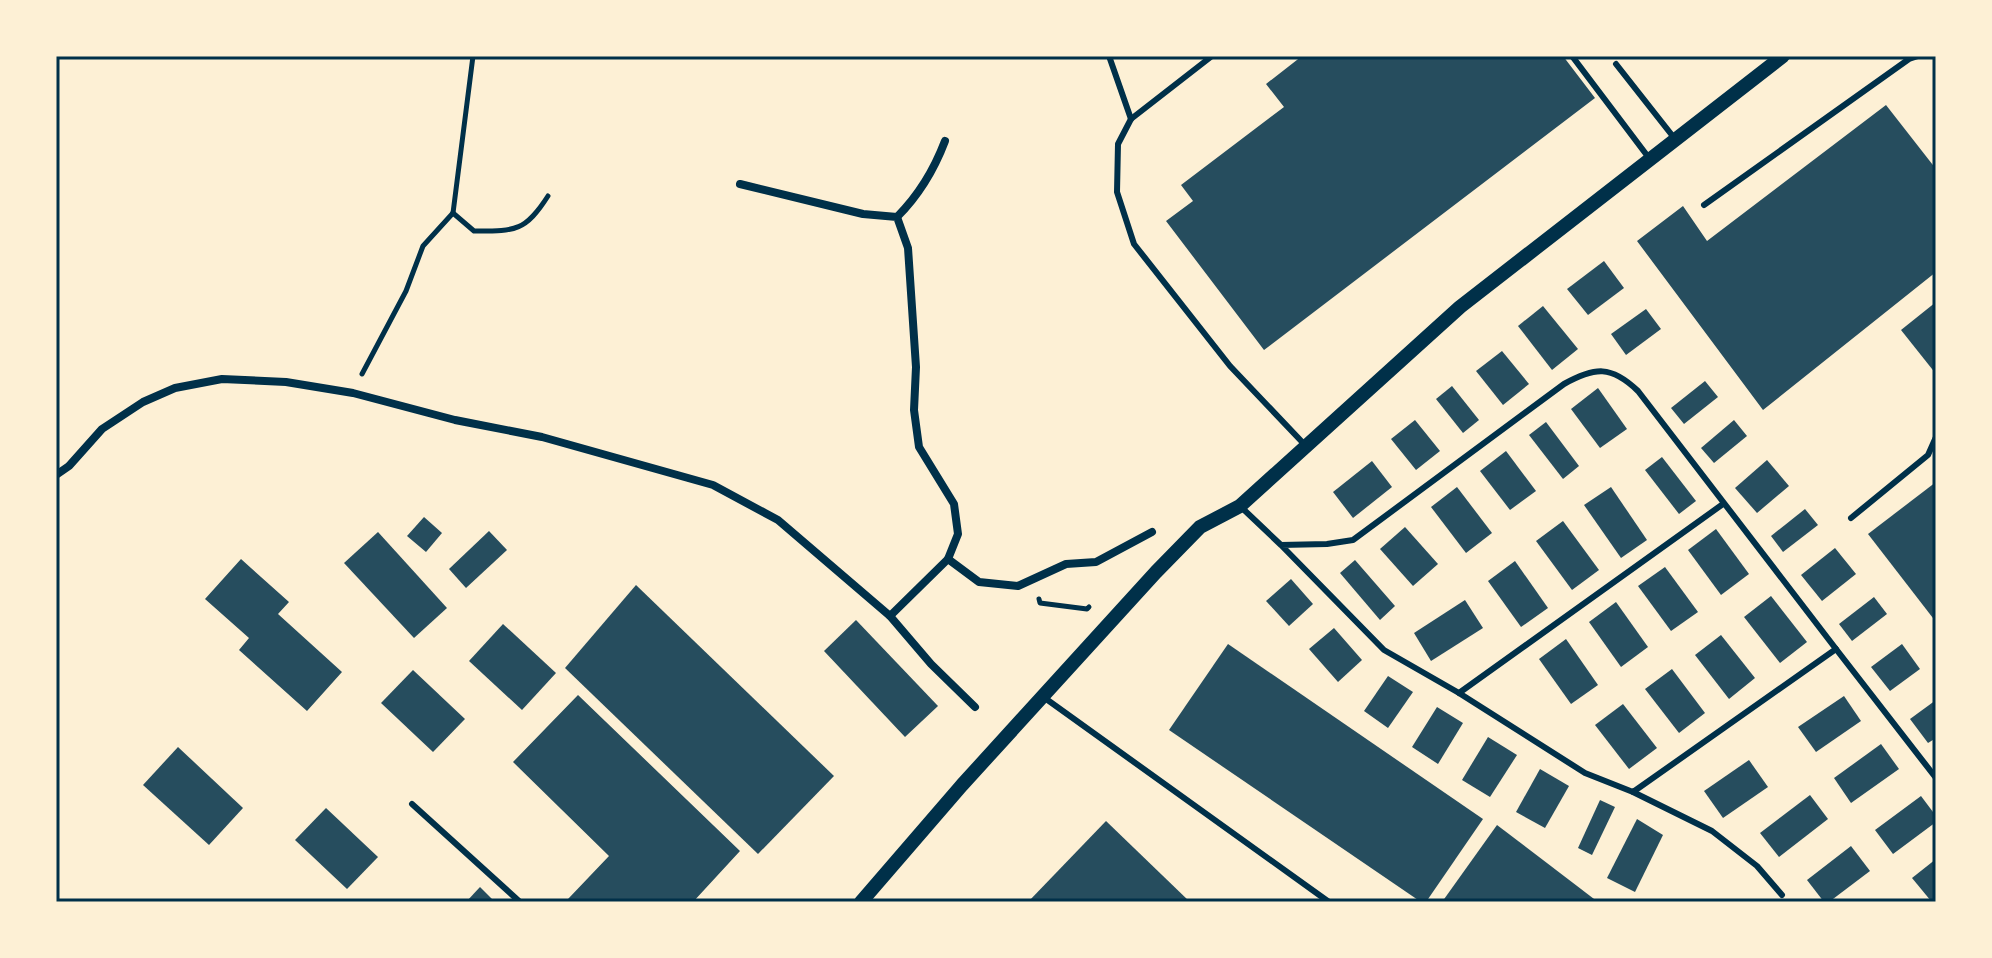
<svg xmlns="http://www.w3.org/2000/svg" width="1992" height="958" font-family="'Crimson Pro',serif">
<rect width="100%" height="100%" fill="#fdf0d5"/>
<g fill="#264d5e">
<polygon points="1302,56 1563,56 1595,98 1264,350 1166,221 1193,201 1181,185 1284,107 1266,84"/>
<polygon points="1886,105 1936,169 1936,272 1763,410 1637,241 1683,206 1707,241"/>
<polygon points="1604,261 1624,288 1588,315 1567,289"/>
<polygon points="1936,302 1936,374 1901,330"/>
<polygon points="1543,306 1578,349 1552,370 1518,326"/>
<polygon points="1646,309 1661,329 1626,355 1611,334"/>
<polygon points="1502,351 1529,384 1503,405 1476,371"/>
<polygon points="1705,381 1718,397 1684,424 1671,408"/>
<polygon points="1452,386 1479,420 1463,433 1436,399"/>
<polygon points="1598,388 1627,429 1600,448 1571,409"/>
<polygon points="1415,420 1440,451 1416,470 1391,439"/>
<polygon points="1734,420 1747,436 1714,463 1701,448"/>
<polygon points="1546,422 1579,466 1563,479 1529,435"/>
<polygon points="1506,451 1536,491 1510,510 1480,471"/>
<polygon points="1662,457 1696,501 1679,514 1645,470"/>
<polygon points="1767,460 1789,486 1757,513 1735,488"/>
<polygon points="1372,461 1392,487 1353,518 1333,492"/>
<polygon points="1936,482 1936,622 1868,534"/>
<polygon points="1457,487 1492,533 1466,553 1431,507"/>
<polygon points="1611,487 1647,540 1621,558 1584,505"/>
<polygon points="1805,509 1818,525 1783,552 1771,536"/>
<polygon points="424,517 442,533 426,552 407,536"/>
<polygon points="1563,521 1599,570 1572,590 1536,541"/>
<polygon points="1405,527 1438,564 1413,586 1380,549"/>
<polygon points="1716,529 1749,574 1721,595 1688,550"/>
<polygon points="489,531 507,550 466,588 449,569"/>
<polygon points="378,532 447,608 414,638 344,563"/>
<polygon points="1835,548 1856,574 1822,601 1801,575"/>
<polygon points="241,559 289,602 278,614 342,672 307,711 239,650 249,638 205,599"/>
<polygon points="1355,560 1395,606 1380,620 1340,573"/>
<polygon points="1515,561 1548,608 1521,627 1488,581"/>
<polygon points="1665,567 1698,612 1671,631 1638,586"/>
<polygon points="1291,579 1313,604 1289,626 1266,601"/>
<polygon points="636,585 834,776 758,854 565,668"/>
<polygon points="1771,596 1807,642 1780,663 1744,617"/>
<polygon points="1874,597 1887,614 1852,641 1839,624"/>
<polygon points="1465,600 1483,628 1431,661 1414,633"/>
<polygon points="1616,602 1648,647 1621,667 1589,622"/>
<polygon points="856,620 938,706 905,737 824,651"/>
<polygon points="503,624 556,673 522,710 469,661"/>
<polygon points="1334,628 1362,660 1338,682 1309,649"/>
<polygon points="1721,635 1755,678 1729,699 1695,655"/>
<polygon points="1566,639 1598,685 1571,704 1539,659"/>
<polygon points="1228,644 1483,819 1426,902 1421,902 1169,730"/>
<polygon points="1902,644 1920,669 1890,691 1871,667"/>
<polygon points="1672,669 1705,713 1679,733 1645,689"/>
<polygon points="413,670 465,719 433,752 381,703"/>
<polygon points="1388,676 1413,692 1388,728 1364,711"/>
<polygon points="578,695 740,851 693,902 571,902 568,899 609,856 513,762"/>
<polygon points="1844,696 1861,721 1816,752 1798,727"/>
<polygon points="1936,700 1936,738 1928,743 1910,719"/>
<polygon points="1623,704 1657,748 1629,769 1595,725"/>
<polygon points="1437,707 1463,723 1438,764 1412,747"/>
<polygon points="1488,737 1517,755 1490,797 1462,780"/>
<polygon points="1881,744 1899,769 1851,803 1834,778"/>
<polygon points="178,747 243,808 209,845 143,785"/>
<polygon points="1749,760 1768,787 1723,818 1704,791"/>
<polygon points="1540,769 1569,786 1545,828 1516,812"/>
<polygon points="1810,795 1828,819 1779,857 1760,833"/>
<polygon points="1921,796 1936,816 1936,822 1893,854 1875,830"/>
<polygon points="1600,800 1615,807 1592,855 1578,848"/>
<polygon points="326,808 378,857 347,889 295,840"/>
<polygon points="1637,819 1663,835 1635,892 1607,878"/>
<polygon points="1106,821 1190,902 1028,902"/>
<polygon points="1497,825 1598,902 1442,902"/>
<polygon points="1851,846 1870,871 1829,902 1824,902 1807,880"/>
<polygon points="1936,859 1936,897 1931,901 1912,878"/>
<polygon points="480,887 495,902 466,902"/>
</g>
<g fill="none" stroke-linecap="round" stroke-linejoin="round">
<g stroke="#003049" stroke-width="5">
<polyline points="453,213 473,56"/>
<path d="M 453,213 L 474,231 C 515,231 525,232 548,196"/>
<polyline points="362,374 406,291 423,246 453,213"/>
<polyline points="1039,599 1040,603 1087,609 1089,607"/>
</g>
<g stroke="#003049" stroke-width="6">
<polyline points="1109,56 1131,119"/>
<polyline points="1212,56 1131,119 1118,144 1117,192 1134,244 1230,366 1305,445"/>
<polyline points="1572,56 1649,158"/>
<polyline points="1616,64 1675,139"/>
<polyline points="1704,205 1909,59 1918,56"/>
<path d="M 1240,506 L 1281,545 L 1327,544 L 1353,540 L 1564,384 C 1595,367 1611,365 1638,391 L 1836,649 L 1633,792 L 1585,773 L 1459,693 L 1384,650 L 1281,545"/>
<polyline points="1851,518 1928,455 1936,437"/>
<polyline points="1836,649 1936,778"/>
<polyline points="1459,693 1723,504"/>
<polyline points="1042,696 1329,902"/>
<polyline points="1633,792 1712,831 1757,866 1782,895"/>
<polyline points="412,804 520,902"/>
</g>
<g stroke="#003049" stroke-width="8">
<polyline points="740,184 863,214 897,217 908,248 916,367 914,410 919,447 954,504 958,534 948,559"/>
<path d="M 897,217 C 919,195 934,170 945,141"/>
<polyline points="56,475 69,466 102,429 143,402 175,388 222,379 286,382 353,393 455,420 542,437 713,485 778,520 890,616 931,664 975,707"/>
<polyline points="890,616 948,559 979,582 1018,586 1066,564 1096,562 1152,532"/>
</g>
<polyline stroke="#003049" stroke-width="14" points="861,902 962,785 1156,572 1200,527 1240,506 1460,307 1783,56"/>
</g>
<rect width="1992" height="958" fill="none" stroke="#fdf0d5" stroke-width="116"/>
<rect x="58" y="58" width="1876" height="842" fill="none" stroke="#003049" stroke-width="3"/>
</svg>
